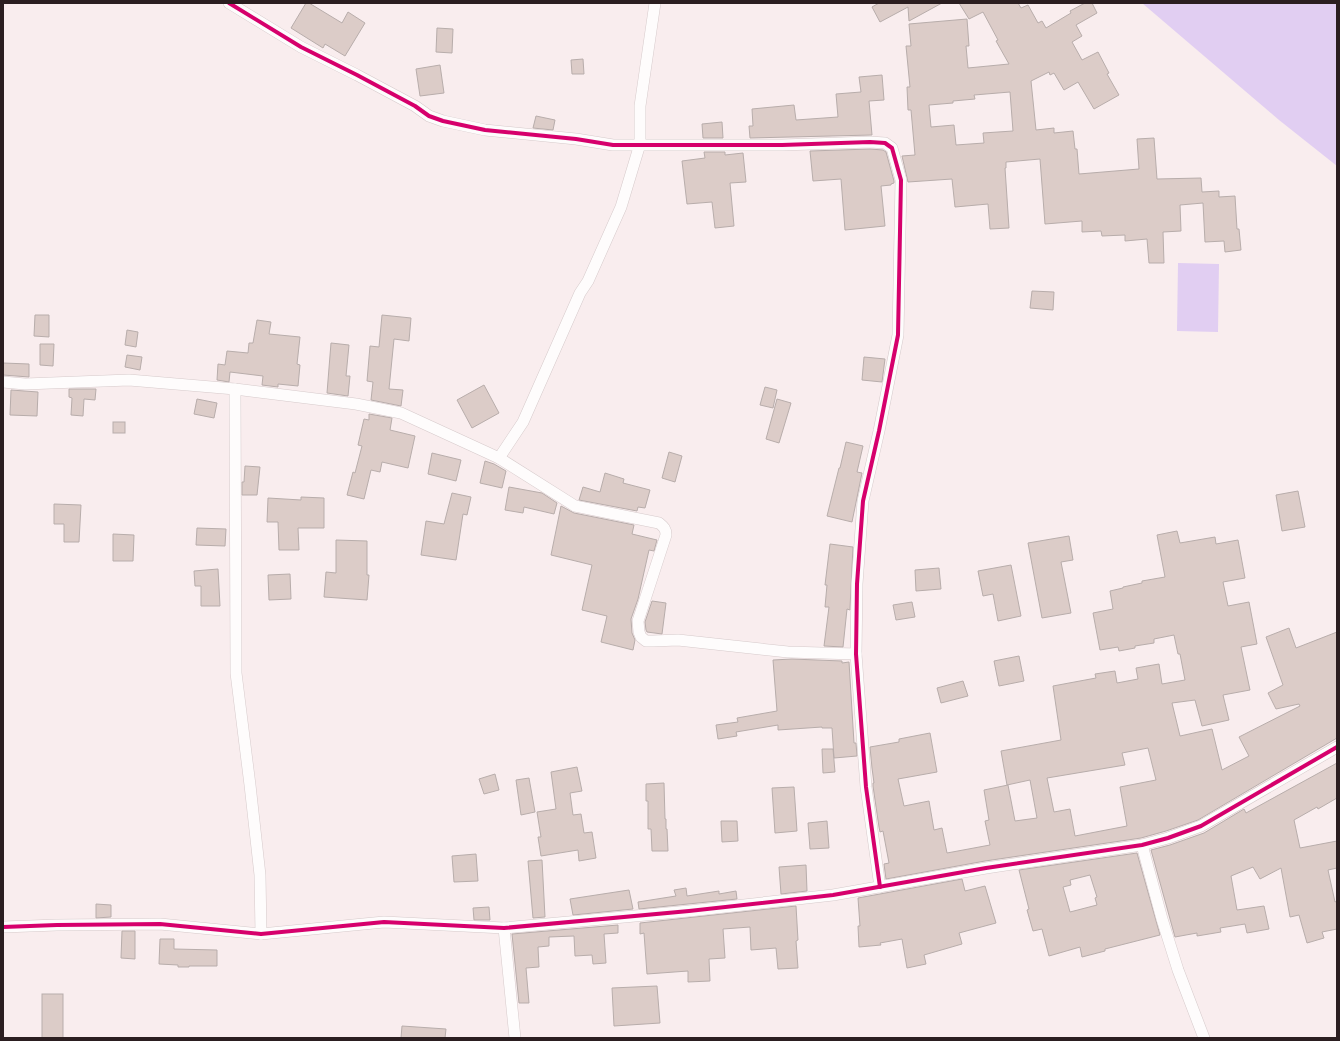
<svg xmlns="http://www.w3.org/2000/svg" width="1340" height="1041" font-family="'Exo 2',sans-serif">
<rect width="100%" height="100%" fill="#f9edee"/>
<g fill="#e1cef2">
<polygon points="1142,3 1337,3 1337,166 1279,120"/>
<polygon points="1178,263 1219,264 1218,332 1177,331"/>
</g>
<g fill="#dcccc8" stroke="#b8adab" fill-rule="evenodd">
<polygon points="306,3 309,3 342,23 348,12 365,23 345,56 325,44 323,48 291,28"/>
<polygon points="879,3 942,3 909,21 908,7 880,22 872,7"/>
<path d="M 959,3 L 1018,3 L 1021,8 L 1028,5 L 1038,23 L 1042,21 L 1046,28 L 1071,13 L 1070,11 L 1085,3 L 1092,3 L 1097,13 L 1076,25 L 1082,36 L 1072,42 L 1082,60 L 1098,52 L 1109,73 L 1107,74 L 1119,95 L 1094,109 L 1078,82 L 1064,90 L 1054,73 L 1050,75 L 1049,72 L 1031,81 L 1036,130 L 1054,128 L 1054,133 L 1073,131 L 1075,149 L 1077,149 L 1079,174 L 1139,169 L 1137,139 L 1154,138 L 1157,179 L 1201,178 L 1202,192 L 1219,191 L 1219,197 L 1235,196 L 1237,229 L 1239,229 L 1241,250 L 1225,252 L 1224,241 L 1205,242 L 1203,203 L 1180,205 L 1181,231 L 1163,232 L 1164,263 L 1149,263 L 1147,239 L 1125,241 L 1125,235 L 1102,236 L 1101,231 L 1082,232 L 1082,221 L 1045,224 L 1040,159 L 1006,162 L 1006,168 L 1005,168 L 1009,228 L 990,229 L 988,204 L 955,207 L 952,179 L 908,182 L 902,156 L 915,155 L 911,110 L 908,110 L 907,87 L 910,87 L 906,46 L 911,46 L 909,24 L 967,19 L 969,46 L 966,46 L 968,68 L 1009,64 L 996,41 L 998,40 L 983,12 L 969,19 ZM 1010,92 L 1013,131 L 983,133 L 984,143 L 956,145 L 954,125 L 931,127 L 929,105 L 953,103 L 953,101 L 975,99 L 974,95 Z"/>
<polygon points="437,28 453,29 452,53 436,52"/>
<polygon points="583,59 584,74 572,74 571,60"/>
<polygon points="440,65 444,93 420,96 416,69"/>
<polygon points="882,75 884,100 869,101 872,135 750,138 749,126 753,126 752,109 794,105 796,120 838,117 836,94 861,92 859,77"/>
<polygon points="536,116 555,120 553,130 533,128"/>
<polygon points="722,122 723,138 703,138 702,124"/>
<polygon points="870,149 883,150 886,152 894,181 894,183 891,184 891,185 881,186 885,226 845,230 841,179 813,181 810,151"/>
<polygon points="704,152 725,152 725,155 743,153 746,182 730,183 734,226 715,228 712,202 687,204 682,161 705,158"/>
<polygon points="1032,291 1054,292 1053,310 1030,308"/>
<polygon points="35,315 49,315 49,337 34,336"/>
<polygon points="382,315 411,318 409,341 394,339 389,389 403,390 401,406 371,400 373,382 367,381 370,346 379,347"/>
<polygon points="257,320 271,322 269,334 300,337 297,364 300,365 298,386 278,384 278,387 262,385 263,376 230,372 229,382 217,380 218,364 225,365 227,351 248,353 249,343 253,343"/>
<polygon points="127,330 138,332 136,347 125,345"/>
<polygon points="331,343 349,345 346,376 350,376 348,396 327,393"/>
<polygon points="40,344 54,344 53,366 40,365"/>
<polygon points="127,355 142,357 140,370 125,367"/>
<polygon points="864,357 885,359 882,382 862,380"/>
<polygon points="3,363 29,364 29,377 3,375"/>
<polygon points="484,385 499,413 472,428 457,400"/>
<polygon points="765,387 777,390 773,408 760,405"/>
<polygon points="69,389 96,389 95,400 84,399 83,416 71,415 72,398 69,397"/>
<polygon points="11,390 38,392 37,416 10,415"/>
<polygon points="197,399 217,403 214,418 194,414"/>
<polygon points="777,399 791,403 779,443 766,439"/>
<polygon points="369,414 392,418 390,430 415,436 408,468 382,462 380,472 371,470 364,499 347,495 353,472 355,473 362,446 358,445 364,419 369,420"/>
<rect x="113" y="422" width="12" height="11"/>
<polygon points="846,442 863,446 857,472 862,473 852,522 827,516 839,468 840,468"/>
<polygon points="669,452 682,456 675,482 662,478"/>
<polygon points="432,453 461,460 456,481 428,474"/>
<polygon points="485,461 494,464 506,471 502,488 480,483"/>
<polygon points="245,466 260,467 257,495 242,495 242,482 244,482"/>
<polygon points="605,473 624,479 623,483 650,490 645,508 638,507 637,511 579,500 583,487 600,492"/>
<polygon points="509,487 542,493 557,503 554,514 524,507 523,513 505,510"/>
<polygon points="1298,491 1305,527 1282,531 1276,495"/>
<polygon points="452,493 471,497 467,515 463,514 456,560 421,555 426,521 444,524"/>
<polygon points="301,497 324,498 324,528 298,528 299,550 279,550 278,522 267,522 268,498 301,500"/>
<polygon points="54,504 81,505 79,542 64,542 64,524 54,524"/>
<polygon points="561,506 574,513 634,525 632,534 657,540 654,551 649,550 638,599 631,619 632,633 635,640 633,650 601,642 607,616 582,610 592,565 551,555"/>
<polygon points="197,528 226,529 225,546 196,545"/>
<path d="M 1177,531 L 1180,543 L 1215,537 L 1216,544 L 1238,540 L 1245,578 L 1223,582 L 1228,606 L 1249,602 L 1257,644 L 1241,647 L 1250,690 L 1223,695 L 1229,720 L 1202,726 L 1195,700 L 1172,703 L 1180,736 L 1212,729 L 1222,770 L 1249,756 L 1239,737 L 1300,706 L 1299,704 L 1276,709 L 1268,693 L 1283,685 L 1266,637 L 1289,628 L 1296,648 L 1337,632 L 1337,738 L 1198,820 L 1166,831 L 1141,838 L 985,861 L 886,879 L 884,864 L 889,863 L 883,831 L 880,832 L 879,827 L 873,786 L 873,783 L 874,783 L 872,768 L 870,747 L 899,742 L 899,739 L 930,733 L 937,772 L 898,779 L 904,806 L 929,801 L 934,830 L 942,828 L 947,853 L 990,845 L 985,821 L 989,820 L 984,790 L 1008,785 L 1015,821 L 1037,818 L 1030,780 L 1007,785 L 1001,751 L 1061,740 L 1053,686 L 1096,678 L 1095,674 L 1115,671 L 1117,683 L 1138,679 L 1136,668 L 1159,664 L 1162,684 L 1185,680 L 1180,654 L 1178,654 L 1174,635 L 1154,639 L 1154,643 L 1135,646 L 1135,648 L 1119,651 L 1118,647 L 1100,650 L 1093,613 L 1113,609 L 1110,591 L 1123,588 L 1123,587 L 1142,583 L 1142,581 L 1165,577 L 1157,535 ZM 1148,748 L 1156,780 L 1120,787 L 1127,826 L 1075,836 L 1070,809 L 1054,812 L 1047,778 L 1125,765 L 1122,753 Z"/>
<polygon points="113,534 134,535 133,561 113,561"/>
<polygon points="1069,536 1073,560 1061,562 1071,613 1042,618 1028,543"/>
<polygon points="336,540 367,541 367,575 369,575 367,600 324,597 326,572 336,573"/>
<polygon points="830,544 853,547 850,608 850,610 847,609 843,647 824,646 829,607 825,607 827,585 825,585"/>
<polygon points="1011,565 1021,616 998,621 993,594 983,596 978,571"/>
<polygon points="939,568 941,589 916,591 915,570"/>
<polygon points="218,569 220,606 201,606 201,586 195,586 194,571"/>
<polygon points="290,574 291,599 269,600 268,575"/>
<polygon points="652,601 666,603 662,634 647,632 646,630 645,622"/>
<polygon points="912,602 915,617 896,620 893,605"/>
<polygon points="1019,656 1024,681 999,686 994,661"/>
<polygon points="792,659 842,661 842,663 849,662 854,743 856,743 857,756 834,758 832,728 822,728 822,727 778,730 778,725 736,732 737,736 718,739 716,725 738,722 737,718 777,711 773,660"/>
<polygon points="963,681 968,696 941,703 937,688"/>
<polygon points="822,749 833,749 835,772 823,773"/>
<polygon points="1337,763 1337,798 1318,809 1317,807 1294,820 1300,848 1337,841 1337,868 1328,870 1335,902 1337,901 1337,929 1322,932 1324,938 1307,943 1299,915 1290,917 1281,868 1260,879 1253,867 1231,876 1237,910 1264,906 1269,929 1247,933 1245,924 1220,928 1221,932 1197,936 1197,933 1175,937 1151,850 1170,845 1204,833 1244,809 1246,813"/>
<polygon points="577,767 582,791 570,793 573,815 581,814 584,833 592,832 596,858 579,861 578,850 541,856 538,837 541,837 537,812 556,809 551,772"/>
<polygon points="495,774 499,790 484,794 479,779"/>
<polygon points="529,778 535,812 521,815 516,780"/>
<polygon points="664,783 665,819 666,819 666,829 667,829 668,851 652,851 651,829 648,829 648,801 646,801 646,784"/>
<polygon points="794,787 797,831 775,833 772,788"/>
<polygon points="721,821 737,821 738,841 722,842"/>
<polygon points="827,821 829,848 810,849 808,823"/>
<path d="M 1137,853 L 1160,935 L 1105,949 L 1105,951 L 1082,957 L 1080,947 L 1049,956 L 1042,929 L 1033,931 L 1027,910 L 1029,909 L 1019,870 ZM 1090,875 L 1097,897 L 1095,898 L 1097,905 L 1070,912 L 1063,887 L 1071,885 L 1070,880 Z"/>
<polygon points="476,854 478,881 454,882 452,856"/>
<polygon points="542,860 545,917 533,918 528,861"/>
<polygon points="806,865 807,891 781,894 779,867"/>
<polygon points="962,879 965,891 985,886 996,923 959,933 962,944 924,955 926,964 907,968 902,939 880,943 881,945 859,947 858,926 860,926 858,898"/>
<polygon points="686,888 687,896 719,891 719,894 736,891 737,899 639,909 638,902 676,896 674,890"/>
<polygon points="629,890 633,909 573,915 570,899"/>
<polygon points="96,904 111,905 111,917 96,918"/>
<polygon points="796,906 798,940 796,941 798,968 778,969 776,948 751,950 750,927 723,929 725,958 709,959 710,981 688,982 688,971 647,974 644,933 640,934 640,923"/>
<polygon points="489,907 490,920 474,920 473,908"/>
<polygon points="618,925 618,933 604,934 606,963 593,964 592,955 575,956 574,936 549,937 549,946 538,947 539,967 526,968 529,1003 519,1003 512,934"/>
<polygon points="122,931 135,931 135,959 121,958"/>
<polygon points="160,939 174,939 174,949 217,950 217,966 189,966 189,967 178,967 178,965 159,964"/>
<polygon points="657,986 660,1023 614,1026 612,988"/>
<rect x="42" y="994" width="21" height="44"/>
<polygon points="402,1026 446,1029 445,1038 401,1038"/>
</g>
<g fill="none" stroke-linecap="round" stroke-linejoin="round">
<g stroke="#d6cacb" stroke-width="12">
<g id="minor">
<polyline points="229,3 301,47 357,75 415,106 429,116 443,121 485,130 576,139 613,145 782,145 870,142 885,143 892,148 901,180 898,335 879,431 863,501 857,584 856,654 866,787 880,887"/>
<path d="M 3,382 L 25,384 L 129,380 L 235,389 L 356,404 L 401,413 L 499,458 L 575,506 L 659,523 C 664,527 666,529 666,535 L 638,621 L 639,632 L 641,637 L 646,641 L 653,641 L 678,640 L 788,652 L 856,654"/>
<polyline points="235,389 236,673 250,785 260,875 261,934"/>
<polyline points="499,458 523,422 580,293 588,281 621,207 640,144 640,106 655,3"/>
<polyline points="1142,845 1162,919 1178,970 1204,1038"/>
<polyline points="3,927 57,925 160,924 261,934 384,922 504,928 689,911 833,895 986,868 1142,845 1168,838 1201,826 1337,747"/>
<polyline points="504,928 515,1038"/>
</g>
</g>
<use href="#minor" stroke="#fefcfc" stroke-width="11"/>
<g stroke="#fbfbfb" stroke-width="6">
<g id="cycleway">
<polyline points="229,3 301,47 357,75 415,106 429,116 443,121 485,130 576,139 613,145 782,145 870,142 885,143 892,148 901,180 898,335 879,431 863,501 857,584 856,654 866,787 880,887"/>
<polyline points="3,927 57,925 160,924 261,934 384,922 504,928 689,911 833,895 986,868 1142,845 1168,838 1201,826 1337,747"/>
</g>
</g>
<use href="#cycleway" stroke="#d6006c" stroke-width="4"/>
</g>
<rect width="1340" height="1041" fill="none" stroke="#2b1e20" stroke-width="8"/>
</svg>
